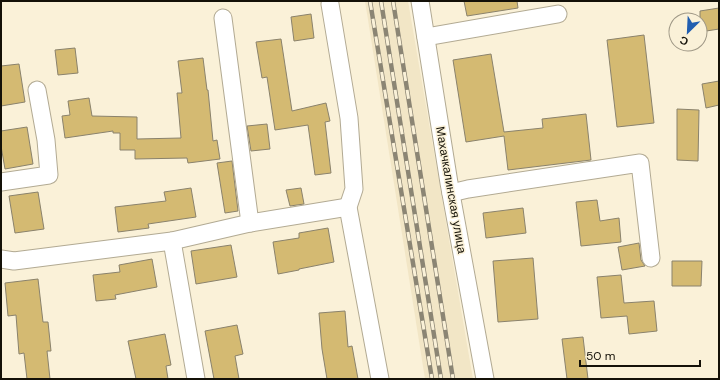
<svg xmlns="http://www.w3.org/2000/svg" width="720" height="380" font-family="'DM Sans',sans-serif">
<rect width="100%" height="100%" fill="#faf1d8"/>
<polygon fill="#f2e6c6" points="365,1 408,1 473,379 425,379"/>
<g fill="#d4ba72" stroke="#8a826c">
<polygon points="464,1 517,1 518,8 467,16"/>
<polygon points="719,8 719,29 700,32 700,11"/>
<polygon points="311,14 314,38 294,41 291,17"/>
<polygon points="644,35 654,123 617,127 607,40"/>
<polygon points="281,39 292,111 326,103 330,121 325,122 331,173 315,175 308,125 275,130 267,77 262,78 256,42"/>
<polygon points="75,48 78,73 58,75 55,50"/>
<polygon points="491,54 504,132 543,128 542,119 586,114 591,160 508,170 504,136 466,142 453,60"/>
<polygon points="203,58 207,90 208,90 213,141 217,140 220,159 188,163 187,158 135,159 135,150 120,150 120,133 113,133 113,131 65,138 62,116 70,115 68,101 89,98 92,116 137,117 137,139 181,138 177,93 182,93 178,61"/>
<polygon points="19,64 25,102 1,106 1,66"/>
<polygon points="719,81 719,105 706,108 702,84"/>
<polygon points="677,109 699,110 698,161 677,160"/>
<polygon points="267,124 270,149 251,151 247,126"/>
<polygon points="27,127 33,164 5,169 1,146 1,131"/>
<polygon points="232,161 238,211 225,213 217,163"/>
<polygon points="191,188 196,217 148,224 149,228 118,232 115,207 166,201 164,192"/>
<polygon points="301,188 304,204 290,206 286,190"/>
<polygon points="38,192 44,229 15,233 9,196"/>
<polygon points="597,200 600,221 619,218 621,242 581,246 576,202"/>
<polygon points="523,208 526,233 486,238 483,213"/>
<polygon points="328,228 334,262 299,269 299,270 278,274 273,242 299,238 299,233"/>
<polygon points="639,243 641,260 645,266 622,270 618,247"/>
<polygon points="231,245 237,277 196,284 191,251"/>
<polygon points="533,258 538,319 498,322 493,261"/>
<polygon points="152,259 157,287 115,295 116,299 96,301 93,275 120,272 119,265"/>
<polygon points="672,261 702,261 701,286 672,286"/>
<polygon points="621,275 624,303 654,301 657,331 629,334 627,316 601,318 597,277"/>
<polygon points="38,279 43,322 48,322 51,351 47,351 50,379 27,379 24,353 19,354 16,315 8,316 5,283"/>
<polygon points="345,311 348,347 352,346 358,379 327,379 322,349 319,313"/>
<polygon points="237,325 243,354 235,356 239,379 214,379 205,331"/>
<polygon points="165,334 171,365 166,366 168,379 136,379 128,341"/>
<polygon points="583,337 588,379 567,379 562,339"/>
</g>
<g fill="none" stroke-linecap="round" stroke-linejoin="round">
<g stroke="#b2aa93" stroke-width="19">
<g id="minor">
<polyline points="420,1 449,183 485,379"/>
<polyline points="330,4 349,118 354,189 348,207 380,379"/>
<polyline points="223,18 250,223"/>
<polyline points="426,37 558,14"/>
<polyline points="1,182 49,175 46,140 37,90"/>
<polyline points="451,193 468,189 640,163 651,258"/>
<polyline points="172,241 196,379"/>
<polyline points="1,259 14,261 172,241 250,223 348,207"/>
</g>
</g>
<use href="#minor" stroke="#fff" stroke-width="17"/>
<g stroke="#8b8574" stroke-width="4.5">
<g id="rail">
<polyline points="370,1 432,379"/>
<polyline points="381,1 441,379"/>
<polyline points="393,1 453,379"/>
</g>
</g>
<use href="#rail" stroke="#faf1d8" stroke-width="3" stroke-dasharray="9" stroke-linecap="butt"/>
</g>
<g text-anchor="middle" stroke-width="3" stroke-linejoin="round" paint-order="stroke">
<g font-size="12" fill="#141108" stroke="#faf1d8">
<text transform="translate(451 190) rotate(80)" y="4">Махачкалинская улица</text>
</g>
</g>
<rect width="720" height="380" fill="none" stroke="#141108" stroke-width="4"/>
<g transform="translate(688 32) rotate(204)"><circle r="19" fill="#faf1d8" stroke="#9e9785"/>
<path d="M0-3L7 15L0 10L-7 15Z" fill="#215eb0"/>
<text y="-6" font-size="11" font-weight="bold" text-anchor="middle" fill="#141108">С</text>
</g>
<path d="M580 360v6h120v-6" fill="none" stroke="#141108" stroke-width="2"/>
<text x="586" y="360" font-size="12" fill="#141108" stroke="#faf1d8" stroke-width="3" paint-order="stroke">50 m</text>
</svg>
